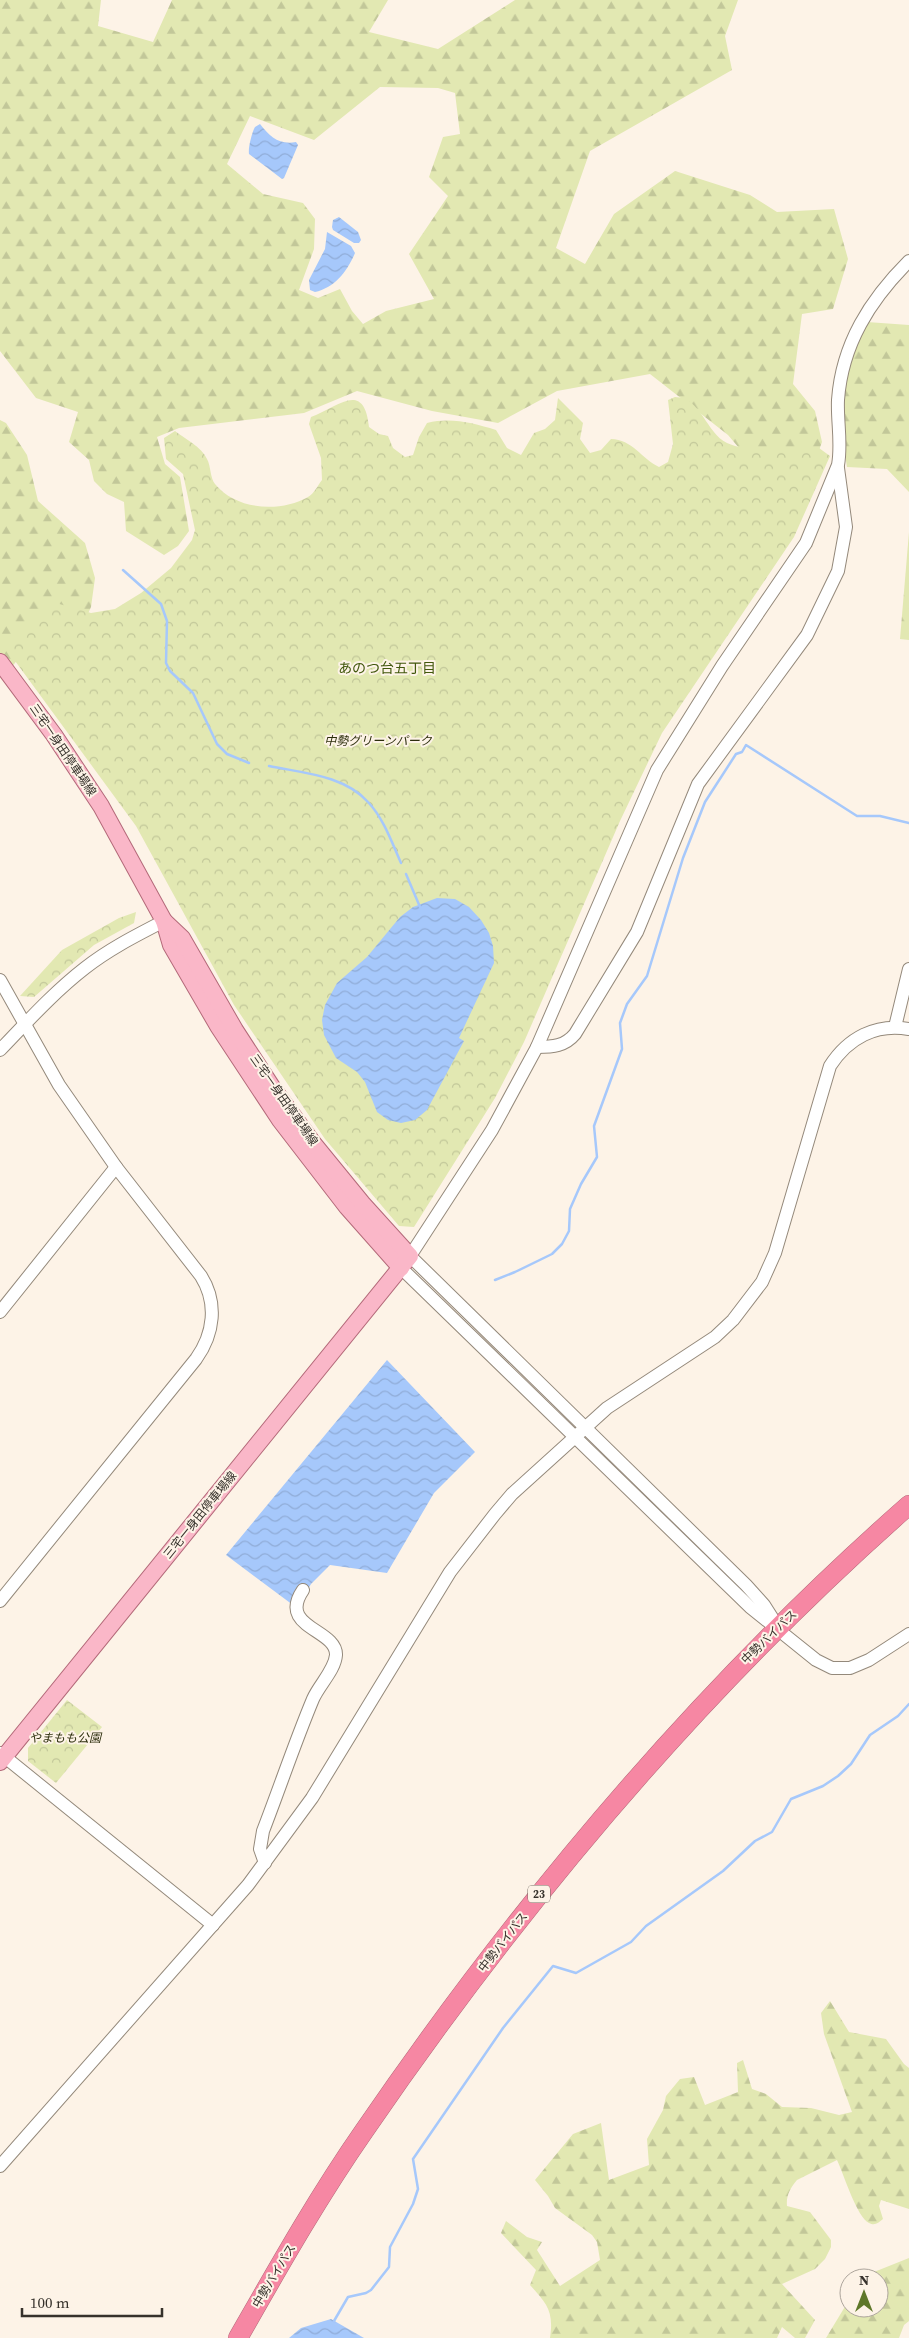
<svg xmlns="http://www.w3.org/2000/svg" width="909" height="2338" font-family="'Source Serif 4','Noto Sans JP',serif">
<defs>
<pattern id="forest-firs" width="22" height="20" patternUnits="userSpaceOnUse" patternTransform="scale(1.25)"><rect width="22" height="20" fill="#e2e8b2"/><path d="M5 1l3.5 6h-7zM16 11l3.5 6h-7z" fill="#c2c799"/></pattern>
<pattern id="park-crowns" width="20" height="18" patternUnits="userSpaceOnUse" patternTransform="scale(1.25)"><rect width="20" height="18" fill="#e2e8b2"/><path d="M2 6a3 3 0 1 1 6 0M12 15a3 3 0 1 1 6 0" fill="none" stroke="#c2c799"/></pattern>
<pattern id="water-waves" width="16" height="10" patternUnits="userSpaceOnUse" patternTransform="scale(1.25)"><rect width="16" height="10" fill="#a6c8fb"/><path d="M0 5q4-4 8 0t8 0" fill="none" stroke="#90acd7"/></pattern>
</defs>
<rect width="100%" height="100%" fill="#fdf3e7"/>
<g fill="url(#forest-firs)" fill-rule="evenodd">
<path d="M 0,0 L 101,0 L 98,26 L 153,42 L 172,0 L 388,0 L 369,32 L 438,49 L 515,0 L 738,0 L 725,36 L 732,70 L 590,151 L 556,248 L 585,264 L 614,214 L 675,171 L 750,195 L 777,212 L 834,209 L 848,259 L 833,309 L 802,314 L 793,384 L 815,411 L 822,442 L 792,525 L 756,468 L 728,435 L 650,374 L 557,391 L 498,423 L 432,411 L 357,391 L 304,413 L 179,428 L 157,437 L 165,464 L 180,477 L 189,531 L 178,546 L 164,555 L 126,531 L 124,502 L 107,494 L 94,481 L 89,460 L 69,442 L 78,412 L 36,398 L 0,351 ZM 380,87 L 438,88 L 455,93 L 460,134 L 443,137 L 429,177 L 448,196 L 409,254 L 434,299 L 386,311 L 363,324 L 352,311 L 340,289 L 318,298 L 299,290 L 314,249 L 315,219 L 303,203 L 263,194 L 227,164 L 250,116 L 314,140 Z"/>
<polygon points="867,322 909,325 909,492 887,469 847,467 838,410 848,369"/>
<polygon points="0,420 6,423 27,455 38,501 85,543 95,578 91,607 82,627 46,624 11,668 0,654"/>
<polygon points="909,532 909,640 900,639"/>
<path d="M 830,2001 L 849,2032 L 886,2039 L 904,2064 L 909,2068 L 909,2209 L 881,2200 L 879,2206 L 883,2219 C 878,2223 875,2226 869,2223 C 857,2218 843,2172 837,2160 L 797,2180 C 790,2188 786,2196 787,2206 L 810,2212 L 831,2240 L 831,2247 L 825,2259 L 815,2269 L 782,2284 L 815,2320 L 805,2338 L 795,2338 L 782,2327 L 777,2338 L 550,2338 C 554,2311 547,2304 530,2285 L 536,2270 L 501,2233 L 506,2221 L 527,2237 L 542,2242 L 537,2250 L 560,2286 L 600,2260 L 597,2242 L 592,2235 L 555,2208 L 548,2196 L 535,2180 L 573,2134 L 601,2123 L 609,2180 L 649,2165 L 647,2139 L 663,2110 L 666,2096 L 680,2079 L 694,2077 L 705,2105 L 738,2092 L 737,2063 L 743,2060 L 752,2089 L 766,2094 L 782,2107 L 811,2108 L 839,2115 L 852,2112 L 824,2034 L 821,2013 Z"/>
<polygon points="909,2258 909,2321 904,2325 899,2338 826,2338 849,2300 849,2308 879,2308 879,2278 862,2278 864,2276"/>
</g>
<g fill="url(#park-crowns)">
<path d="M 675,397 C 701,397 706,433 727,443 C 751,454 794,450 819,448 L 830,456 L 794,537 L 662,733 L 620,821 L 524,1042 L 495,1098 L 414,1227 L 399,1226 L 325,1139 L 234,1005 L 136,826 L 7,650 L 36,616 L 56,603 L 91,613 L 115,609 L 141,593 L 171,568 L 192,540 L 195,530 L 183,474 L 166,459 L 164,438 L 175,431 C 185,439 202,447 207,459 C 211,466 210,478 215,484 C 236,510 280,513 308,497 C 314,494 318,485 322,480 L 321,458 L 309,424 L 311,417 C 337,408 364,379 369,427 L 379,434 L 388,436 L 393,448 L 405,457 L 413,455 L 419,437 L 427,423 C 451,417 473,423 496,430 L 507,448 L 521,455 L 534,433 L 545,429 L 555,420 L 558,398 L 583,423 L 580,439 L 590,453 L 601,450 L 611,439 C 632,439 642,459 659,467 L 668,462 L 673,444 L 668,400 Z"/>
<polygon points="136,912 134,923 94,945 34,997 20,996 62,950 119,918"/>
<polygon points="67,1700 102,1727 56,1783 28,1761 28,1748"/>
</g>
<g fill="url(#water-waves)">
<path d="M 260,124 C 270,137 279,145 296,142 L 298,145 L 284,178 L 282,179 L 249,154 C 248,148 252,132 255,127 Z"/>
<polygon points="339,217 358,232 361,240 359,243 354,243 333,230 332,227 333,220"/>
<path d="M 327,232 L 351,246 L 355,253 C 347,272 334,288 315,292 L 310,290 L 309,280 L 325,249 Z"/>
<polygon points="437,898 455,899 469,907 481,920 489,933 493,946 494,963 459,1038 464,1041 427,1110 415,1120 401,1123 388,1120 377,1112 365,1082 357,1072 336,1058 324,1035 322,1020 325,1005 337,983 367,957 400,917 413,907"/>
<polygon points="387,1360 475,1452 434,1493 387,1573 330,1565 311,1584 297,1608 226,1555"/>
<polygon points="331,2319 364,2338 289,2338 301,2328"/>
</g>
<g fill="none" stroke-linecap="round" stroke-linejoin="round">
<g stroke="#a6c8fb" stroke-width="2.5">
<polyline points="123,570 161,604 167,621 166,663 170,671 193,693 217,744 227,754 249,763"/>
<path d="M 269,766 C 302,773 344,775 368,802 C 384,819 392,843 401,863"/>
<polyline points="406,874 420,907"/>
<polyline points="495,1280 515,1272 552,1254 562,1244 569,1231 570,1209 581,1184 597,1157 594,1126 622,1049 620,1023 627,1004 647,976 683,858 705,802 736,754 742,752 746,745 857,816 880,816 909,823"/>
<polyline points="334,2321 348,2297 366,2293 371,2290 389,2267 390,2247 413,2204 418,2189 413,2159 503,2028 553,1966 576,1973 631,1942 646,1926 723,1871 755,1841 772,1832 791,1799 823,1786 838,1776 851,1764 870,1735 898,1716 909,1704"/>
</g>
<g stroke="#94897b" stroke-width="14">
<g id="minor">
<path d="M 0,980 L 59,1085 L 116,1167 L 201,1276 C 218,1303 214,1334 196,1359 L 0,1601"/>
<polyline points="895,1027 909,969"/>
<path d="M 537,1047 C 553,1047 565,1046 575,1034 L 637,932 L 698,784 L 807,635 L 838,571 L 846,527 L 838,468"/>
<path d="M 0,1050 C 27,1022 54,992 85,968 C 109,949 137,935 164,921"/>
<polyline points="401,1268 750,1607 816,1660 832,1668 850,1668 869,1660 909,1634"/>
<polyline points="0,1312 116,1167"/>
<path d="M 778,1627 L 764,1605 L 746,1585 L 410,1256 L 492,1130 L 537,1047 L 657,770 L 722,666 L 806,543 L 838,465 C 842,443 837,422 838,400 C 842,344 870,300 909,261"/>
<polyline points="0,1753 213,1925"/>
<path d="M 265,1863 L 260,1849 L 263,1831 C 280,1787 295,1742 313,1699 C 319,1685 335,1670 336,1655 C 337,1629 277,1628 303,1590"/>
<path d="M 0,2166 L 248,1885 L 312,1798 L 450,1572 L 495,1514 L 512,1494 L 607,1408 L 715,1337 L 733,1320 L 762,1282 L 775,1253 L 830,1066 C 848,1038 876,1023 909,1029"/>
</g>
</g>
<g stroke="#b36979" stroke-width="18">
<g id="major">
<polyline points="0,662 54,735 101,806 164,921 171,945 218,1026 280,1120 347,1207 401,1268"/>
<polyline points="0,1762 410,1256 362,1203 313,1143 272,1087 235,1030 182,938 164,921"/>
</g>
</g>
<g stroke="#b36979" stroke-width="20">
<path id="highway" d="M 238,2338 C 278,2268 318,2197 364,2131 C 521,1902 701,1688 909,1505"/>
</g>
<use href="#minor" stroke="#fff" stroke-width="12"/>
<use href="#major" stroke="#fab7c8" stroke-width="16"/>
<use href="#highway" stroke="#f687a3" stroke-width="19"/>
</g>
<g text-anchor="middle" stroke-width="4" stroke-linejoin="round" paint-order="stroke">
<rect fill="#fdf3e7" stroke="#726b63" stroke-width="1" x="528" y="1885.5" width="22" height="17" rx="4"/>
<g font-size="11" font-weight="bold" fill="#36312b">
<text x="539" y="1898">23</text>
</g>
<g font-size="12" font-style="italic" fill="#2c2e0c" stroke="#fdf3e7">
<text x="378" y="745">中勢グリーンパーク</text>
<text x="65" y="1742">やまもも公園</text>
</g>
<g font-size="12" fill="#36312b" stroke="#fdf3e7">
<text transform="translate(63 750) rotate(56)" y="4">三宅一身田停車場線</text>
<text transform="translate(284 1100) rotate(55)" y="4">三宅一身田停車場線</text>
<text transform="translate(200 1515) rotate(-51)" y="4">三宅一身田停車場線</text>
<text transform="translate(769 1637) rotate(-44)" y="4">中勢バイパス</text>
<text transform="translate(503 1942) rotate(-52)" y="4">中勢バイパス</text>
<text transform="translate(274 2276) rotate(-59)" y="4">中勢バイパス</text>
</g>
<g font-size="14" fill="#42580d" stroke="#fdf3e7">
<text x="387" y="673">あのつ台五丁目</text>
</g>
</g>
<g transform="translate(864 2293)"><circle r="24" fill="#fdf3e7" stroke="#ada59c"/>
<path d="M0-4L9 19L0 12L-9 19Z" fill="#5e7729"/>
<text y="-8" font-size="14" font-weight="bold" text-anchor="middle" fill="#36312b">N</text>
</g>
<path d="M22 2308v8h140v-8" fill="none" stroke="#36312b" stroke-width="2.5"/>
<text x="30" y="2308" font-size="15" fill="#36312b" stroke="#fdf3e7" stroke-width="4" paint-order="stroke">100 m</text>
</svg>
